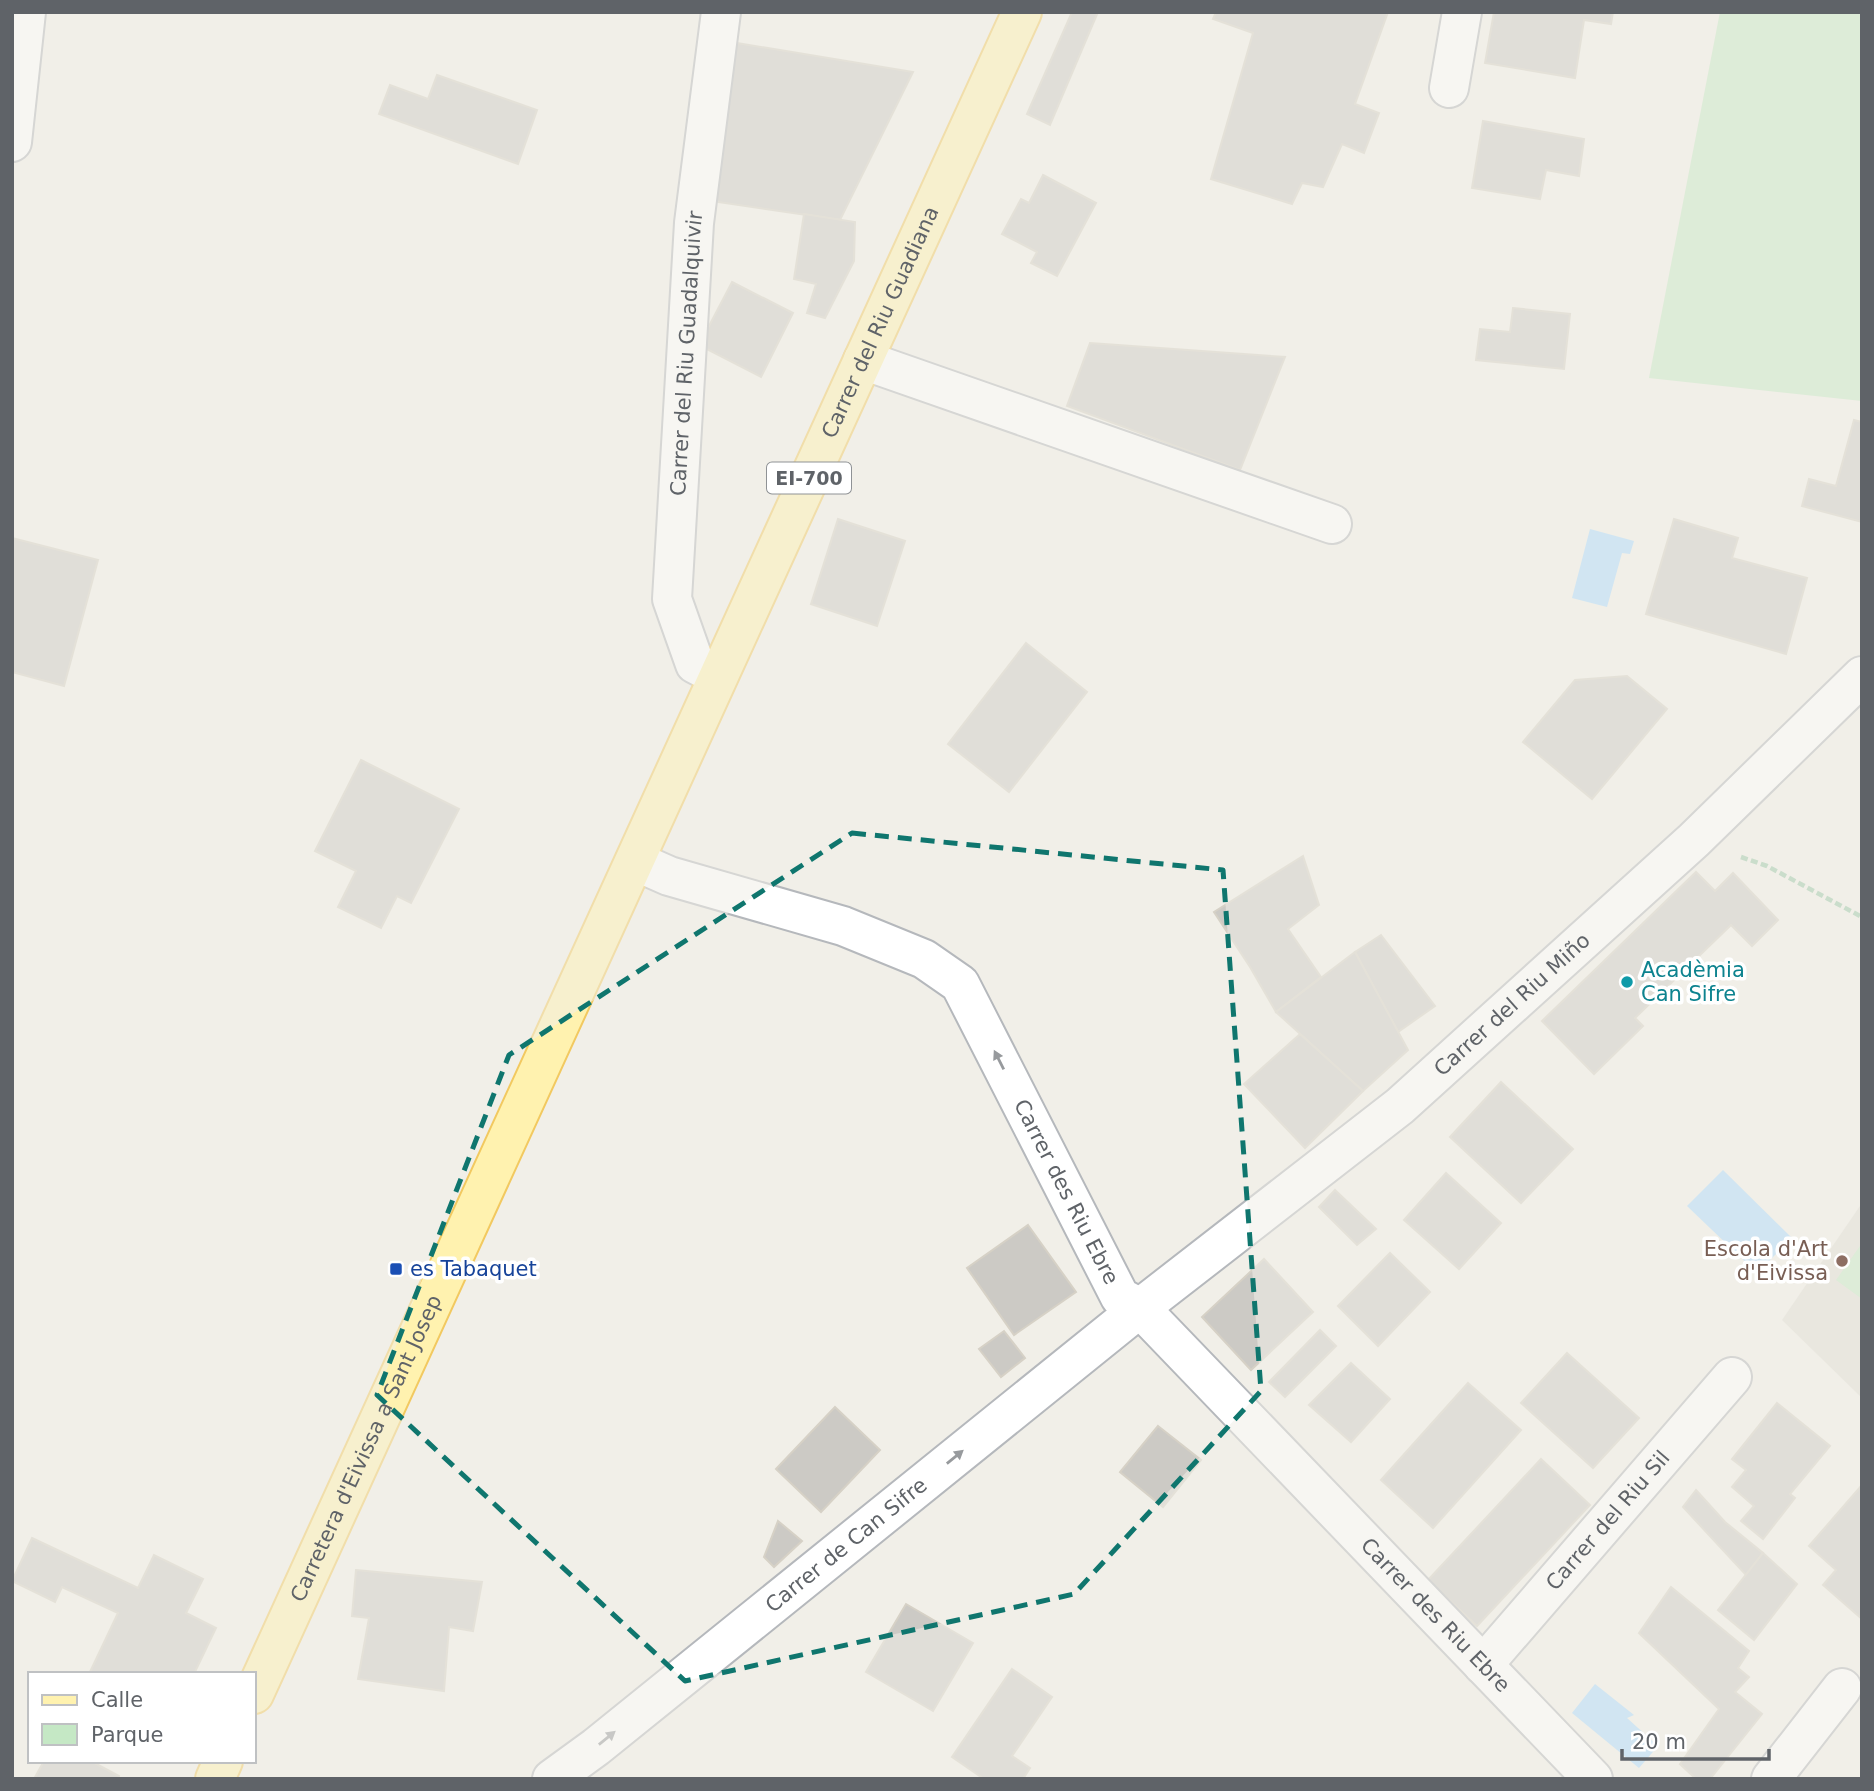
<svg xmlns="http://www.w3.org/2000/svg" width="1874" height="1791" font-family="'DejaVu Sans',sans-serif">
<rect width="100%" height="100%" fill="#f1efe8"/>
<polygon fill="#e1ded6" points="1862,1203 1862,1398 1782,1320"/>
<g fill="#c5e8c5">
<polygon points="1720,12 1862,12 1862,401 1649,378"/>
<polygon points="1862,1243 1862,1299 1836,1280"/>
</g>
<g fill="#aadaff">
<polygon points="1590,529 1634,541 1630,554 1622,553 1607,607 1572,598"/>
<polygon points="1723,1170 1792,1238 1757,1273 1687,1206"/>
<polygon points="1595,1684 1634,1715 1627,1718 1658,1746 1639,1768 1572,1713"/>
</g>
<g fill="#cccac5" stroke="#d6d1c6" stroke-width="2">
<polygon points="1072,12 1098,12 1050,125 1027,114"/>
<polygon points="1216,12 1388,12 1355,104 1379,113 1364,153 1342,144 1323,187 1302,183 1292,204 1211,179 1253,33 1213,19"/>
<polygon points="1494,12 1613,12 1611,24 1584,20 1575,78 1485,63"/>
<polygon points="731,42 913,72 840,220 711,201"/>
<polygon points="437,75 537,110 518,164 379,114 390,85 428,99"/>
<polygon points="1483,121 1584,139 1579,176 1546,170 1540,199 1472,188"/>
<polygon points="1043,175 1096,203 1057,276 1031,263 1037,252 1002,234 1021,199 1029,203"/>
<polygon points="804,214 855,222 854,261 825,318 807,313 816,284 794,279"/>
<polygon points="732,282 793,313 761,377 699,345"/>
<polygon points="1513,308 1570,314 1564,369 1476,360 1480,329 1510,332"/>
<polygon points="1090,343 1285,357 1240,470 1067,406"/>
<polygon points="1854,420 1862,422 1862,522 1802,506 1809,479 1836,486"/>
<polygon points="838,519 905,541 877,626 811,604"/>
<polygon points="1674,519 1738,538 1732,558 1807,578 1786,654 1646,614"/>
<polygon points="12,538 98,560 64,686 12,672"/>
<polygon points="1026,643 1087,692 1009,792 948,744"/>
<polygon points="1627,676 1667,709 1592,799 1523,742 1575,680"/>
<polygon points="361,760 459,809 411,903 397,896 381,928 338,907 356,871 315,851"/>
<polygon points="1303,856 1319,905 1288,929 1321,977 1276,1012 1250,967 1214,912"/>
<polygon points="1696,872 1715,891 1733,873 1778,920 1752,946 1731,925 1635,1018 1643,1026 1594,1074 1542,1021"/>
<polygon points="1381,935 1435,1006 1398,1032 1355,952"/>
<polygon points="1355,952 1408,1050 1363,1091 1276,1012"/>
<polygon points="1300,1034 1363,1091 1305,1148 1244,1084"/>
<polygon points="1501,1082 1573,1149 1521,1203 1450,1137"/>
<polygon points="1446,1173 1501,1223 1459,1269 1404,1220"/>
<polygon points="1335,1190 1376,1229 1357,1245 1319,1207"/>
<polygon points="1028,1225 1076,1292 1014,1335 967,1268"/>
<polygon points="1390,1253 1430,1292 1378,1346 1338,1306"/>
<polygon points="1264,1259 1313,1312 1251,1370 1202,1317"/>
<polygon points="1320,1330 1336,1346 1285,1397 1269,1382"/>
<polygon points="1004,1331 1025,1358 1001,1377 979,1349"/>
<polygon points="1567,1353 1639,1418 1593,1468 1521,1403"/>
<polygon points="1351,1363 1390,1399 1351,1442 1309,1405"/>
<polygon points="1468,1383 1521,1430 1433,1528 1381,1480"/>
<polygon points="1777,1403 1830,1446 1790,1494 1795,1498 1763,1539 1741,1521 1754,1506 1732,1487 1746,1470 1732,1459"/>
<polygon points="835,1407 880,1450 821,1512 776,1469"/>
<polygon points="1158,1426 1201,1460 1163,1507 1120,1472"/>
<polygon points="1541,1459 1590,1505 1477,1626 1428,1580"/>
<polygon points="1862,1485 1862,1619 1823,1585 1836,1570 1809,1546"/>
<polygon points="1696,1490 1725,1522 1763,1553 1746,1575 1683,1507"/>
<polygon points="778,1521 802,1541 774,1567 764,1557"/>
<polygon points="32,1538 138,1588 154,1555 203,1579 186,1613 216,1628 194,1674 89,1674 118,1613 62,1587 55,1602 12,1581"/>
<polygon points="1763,1553 1797,1584 1754,1640 1718,1610"/>
<polygon points="356,1570 482,1582 473,1631 449,1627 444,1691 358,1679 369,1618 352,1616"/>
<polygon points="1671,1587 1749,1651 1738,1668 1749,1677 1735,1692 1762,1714 1710,1779 1696,1779 1680,1764 1719,1709 1639,1633"/>
<polygon points="906,1604 973,1643 933,1711 866,1672"/>
<polygon points="1012,1669 1052,1697 1012,1756 1030,1768 1023,1779 984,1779 952,1757"/>
<polygon points="44,1761 91,1761 119,1776 118,1779 34,1779"/>
</g>
<g fill="none" stroke-linecap="round" stroke-linejoin="round">
<g stroke="#b5b8bc" stroke-width="42">
<g id="minor">
<polyline points="1449,88 1462,12"/>
<polyline points="12,142 26,12"/>
<polyline points="863,360 1332,524"/>
<path id="s1" d="M 718,676 L 695,664 L 672,599 L 694,223 L 721,12"/>
<path id="s2" d="M 635,861 L 669,876 L 843,926 L 924,959 L 960,984 L 1120,1297 L 1140,1308 L 1593,1779"/>
<path id="s3" d="M 1483,1665 L 1732,1377"/>
<path id="s4" d="M 552,1779 L 596,1747 L 1140,1308 L 1400,1106 L 1694,840 L 1862,676"/>
<polyline points="1771,1779 1842,1688"/>
</g>
</g>
<g stroke="#f2c960" stroke-width="42">
<g id="major">
<path id="s5" d="M 254,1694 L 1022,12"/>
<polyline points="215,1779 223,1761"/>
</g>
</g>
<polyline stroke="#9cc7a9" stroke-width="4.5" stroke-dasharray="7 3.5" stroke-linecap="butt" points="1741,857 1767,866 1862,917"/>
<use href="#minor" stroke="#fff" stroke-width="38"/>
<use href="#major" stroke="#fff2af" stroke-width="38"/>
</g>
<defs><path id="oneway-solid" d="M-6-.8H1V-3.2L6.5 0L1 3.2V.8H-6Z" transform="scale(1.75)"/></defs>
<g fill="#979a9d">
<use href="#oneway-solid" transform="translate(999 1060) rotate(-117)"/>
<use href="#oneway-solid" transform="translate(955 1457) rotate(-39)"/>
<use href="#oneway-solid" transform="translate(607 1738) rotate(-39)"/>
</g>
<path d="M0 0H1874V1791H0ZM 852,833 L 1223,870 L 1261,1391 L 1074,1594 L 685,1681 L 377,1395 L 509,1055 Z" fill="#f1efe8" fill-opacity=".55" fill-rule="evenodd"/>
<path fill="none" stroke="#0f766e" stroke-width="5" stroke-dasharray="14 9" stroke-linejoin="round" d="M 852,833 L 1223,870 L 1261,1391 L 1074,1594 L 685,1681 L 377,1395 L 509,1055 Z"/>
<circle fill="#0f9aa8" stroke="#fff" stroke-width="2.5" cx="1627" cy="982" r="7"/>
<circle fill="#8d6e63" stroke="#fff" stroke-width="2.5" cx="1842" cy="1261" r="7"/>
<rect fill="#1a4fb4" stroke="#fff" stroke-width="2.5" x="389" y="1262" width="14" height="14" rx="3.5"/>
<g text-anchor="middle" stroke-width="7" stroke-linejoin="round" paint-order="stroke">
<rect fill="#fff" stroke="#8f9295" stroke-width="2" x="767" y="462.5" width="84" height="31" rx="5"/>
<g font-size="19" font-weight="bold" fill="#5f6368">
<text x="809" y="485">EI-700</text>
</g>
<g font-size="21" fill="#5f6368" stroke="#fff">
<text dy="7" stroke="none"><textPath href="#s5" startOffset="1508">Carrer del Riu Guadiana</textPath></text>
<text dy="7" stroke="none"><textPath href="#s1" startOffset="341">Carrer del Riu Guadalquivir</textPath></text>
<text dy="7" stroke="none"><textPath href="#s4" startOffset="1234">Carrer del Riu Miño</textPath></text>
<text dy="7" stroke="none"><textPath href="#s2" startOffset="583">Carrer des Riu Ebre</textPath></text>
<text dy="7" stroke="none"><textPath href="#s5" startOffset="270">Carretera d'Eivissa a Sant Josep</textPath></text>
<text dy="7" stroke="none"><textPath href="#s3" startOffset="191">Carrer del Riu Sil</textPath></text>
<text dy="7" stroke="none"><textPath href="#s4" startOffset="376">Carrer de Can Sifre</textPath></text>
<text dy="7" stroke="none"><textPath href="#s2" startOffset="1150">Carrer des Riu Ebre</textPath></text>
</g>
<g font-size="21" fill="#0d838f" stroke="#fff" text-anchor="start">
<text x="1641" y="977">Acadèmia<tspan x="1641" dy="24">Can Sifre</tspan></text>
</g>
<g font-size="21" fill="#785e54" stroke="#fff" text-anchor="end">
<text x="1828" y="1256">Escola d'Art<tspan x="1828" dy="24">d'Eivissa</tspan></text>
</g>
<g font-size="21" fill="#164399" stroke="#fff" text-anchor="start">
<text x="410" y="1276">es Tabaquet</text>
</g>
</g>
<rect width="1874" height="1791" fill="none" stroke="#5f6368" stroke-width="28"/>
<rect x="28" y="1672" width="228" height="91" fill="#ffffff" stroke="#bfc1c3" stroke-width="2"/>
<rect x="42" y="1695" width="35" height="10" fill="#fff2af" stroke="#bfc1c3" stroke-width="2"/>
<text x="91" y="1707" font-size="21" fill="#5f6368">Calle</text>
<rect x="42" y="1724" width="35" height="21" fill="#c5e8c5" stroke="#bfc1c3" stroke-width="2"/>
<text x="91" y="1742" font-size="21" fill="#5f6368">Parque</text>
<path d="M1622 1749v10h147v-10" fill="none" stroke="#5f6368" stroke-width="3.5"/>
<text x="1632" y="1749" font-size="21" fill="#5f6368" stroke="#ffffff" stroke-width="5" paint-order="stroke">20 m</text>
</svg>
